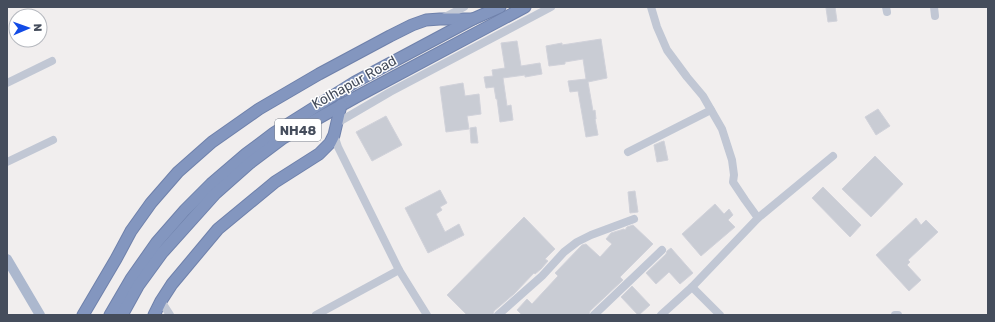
<svg xmlns="http://www.w3.org/2000/svg" width="995" height="322" font-family="Rubik,sans-serif">
<rect width="100%" height="100%" fill="#f1eeee"/>
<g fill="#c9ccd4" stroke="#d1d2da">
<polygon points="832,7 835,7 837,21 828,22 826,8"/>
<polygon points="601,39 607,78 588,82 593,111 595,110 596,119 595,119 598,135 586,137 578,91 570,92 568,81 586,79 583,59 565,62 565,64 549,66 546,46 562,43 562,45"/>
<polygon points="517,41 521,66 540,63 542,74 525,77 525,75 503,78 507,106 511,105 513,120 500,122 497,99 496,99 494,87 486,88 484,77 493,76 492,70 505,68 501,43"/>
<polygon points="463,83 465,96 479,94 481,114 467,116 469,129 446,132 440,87"/>
<polygon points="878,109 890,126 876,135 865,117"/>
<polygon points="386,116 402,145 372,161 356,132"/>
<polygon points="476,127 478,143 471,143 470,128"/>
<polygon points="664,141 668,160 657,162 654,145 661,142"/>
<polygon points="875,156 903,184 871,217 842,189"/>
<polygon points="823,187 861,225 850,237 812,198"/>
<polygon points="440,190 447,203 440,207 442,210 436,214 445,232 459,224 464,235 428,253 405,208"/>
<polygon points="635,191 638,212 630,213 628,192"/>
<polygon points="715,204 724,214 729,209 733,215 728,220 735,227 701,256 682,234"/>
<polygon points="524,217 555,249 545,259 548,261 541,269 535,274 534,273 514,294 494,311 493,315 467,315 447,295"/>
<polygon points="916,218 921,225 926,220 938,232 908,260 910,262 907,265 921,280 909,291 876,255"/>
<polygon points="633,225 653,244 620,277 623,280 590,311 589,315 522,315 517,310 527,299 532,304 558,276 555,273 582,245 586,244 600,257 612,244 606,239 611,233 624,229 625,230 627,227"/>
<polygon points="671,248 693,273 680,284 669,272 656,284 646,273 666,254 667,251"/>
<polygon points="632,286 650,305 639,315 638,315 621,297"/>
</g>
<g fill="none" stroke-linecap="round" stroke-linejoin="round">
<g stroke="#6f81ab" stroke-width="13">
<g id="highway">
<polyline points="83,315 116,259 131,231 151,203 178,172 212,142 259,109 319,74 390,36 412,25 426,20 440,19 473,19"/>
<polyline points="110,315 131,279 157,242 185,210 211,184 246,154 274,133 355,82 473,19 500,7"/>
<polyline points="122,315 138,286 162,253 215,194 250,163 283,138 358,96 525,7"/>
<polyline points="154,315 161,301 172,284 218,229 275,182 319,154 330,143 334,135 341,105"/>
</g>
</g>
<g stroke="#c1c7d4" stroke-width="8">
<polyline points="651,7 657,27 667,50 687,77 703,96 722,129 732,160 734,175 733,182 745,200 758,218"/>
<polyline points="886,7 887,12"/>
<polyline points="934,7 935,16"/>
<polyline points="441,19 464,7"/>
<polyline points="7,83 52,61"/>
<polyline points="337,123 390,92 551,7"/>
<polyline points="334,135 338,147 399,270 427,315"/>
<polyline points="628,152 711,110"/>
<polyline points="7,162 53,140"/>
<polyline points="692,287 720,315"/>
<polyline points="161,301 170,315"/>
<polyline points="316,315 399,270"/>
<polyline points="498,315 542,276 564,252 577,242 591,235 634,219"/>
<polyline points="594,315 662,250"/>
<polyline points="661,315 692,287 758,218 833,156"/>
<polyline points="895,315 898,315"/>
</g>
<polyline stroke="#acb8ce" stroke-width="10" points="7,259 40,315"/>
<use href="#highway" stroke="#8396bf" stroke-width="11"/>
</g>
<g text-anchor="middle" stroke-width="3" stroke-linejoin="round" paint-order="stroke">
<rect fill="#fff" stroke="#7d828d" stroke-width="1" x="275" y="119" width="46" height="22" rx="3"/>
<g font-size="13" font-weight="bold" fill="#454d5c">
<text x="298" y="135">NH48</text>
</g>
<g font-size="14" fill="#454d5c" stroke="#fff">
<text transform="translate(354 82) rotate(-29)" y="5">Kolhapur Road</text>
</g>
</g>
<rect width="995" height="322" fill="none" stroke="#454d5c" stroke-width="16"/>
<g transform="translate(28 28) rotate(88)"><circle r="19" fill="#ffffff" stroke="#b5b8be"/>
<path d="M0-3L7 15L0 10L-7 15Z" fill="#124be6"/>
<text y="-6" font-size="11" font-weight="bold" text-anchor="middle" fill="#454d5c">N</text>
</g>
</svg>
